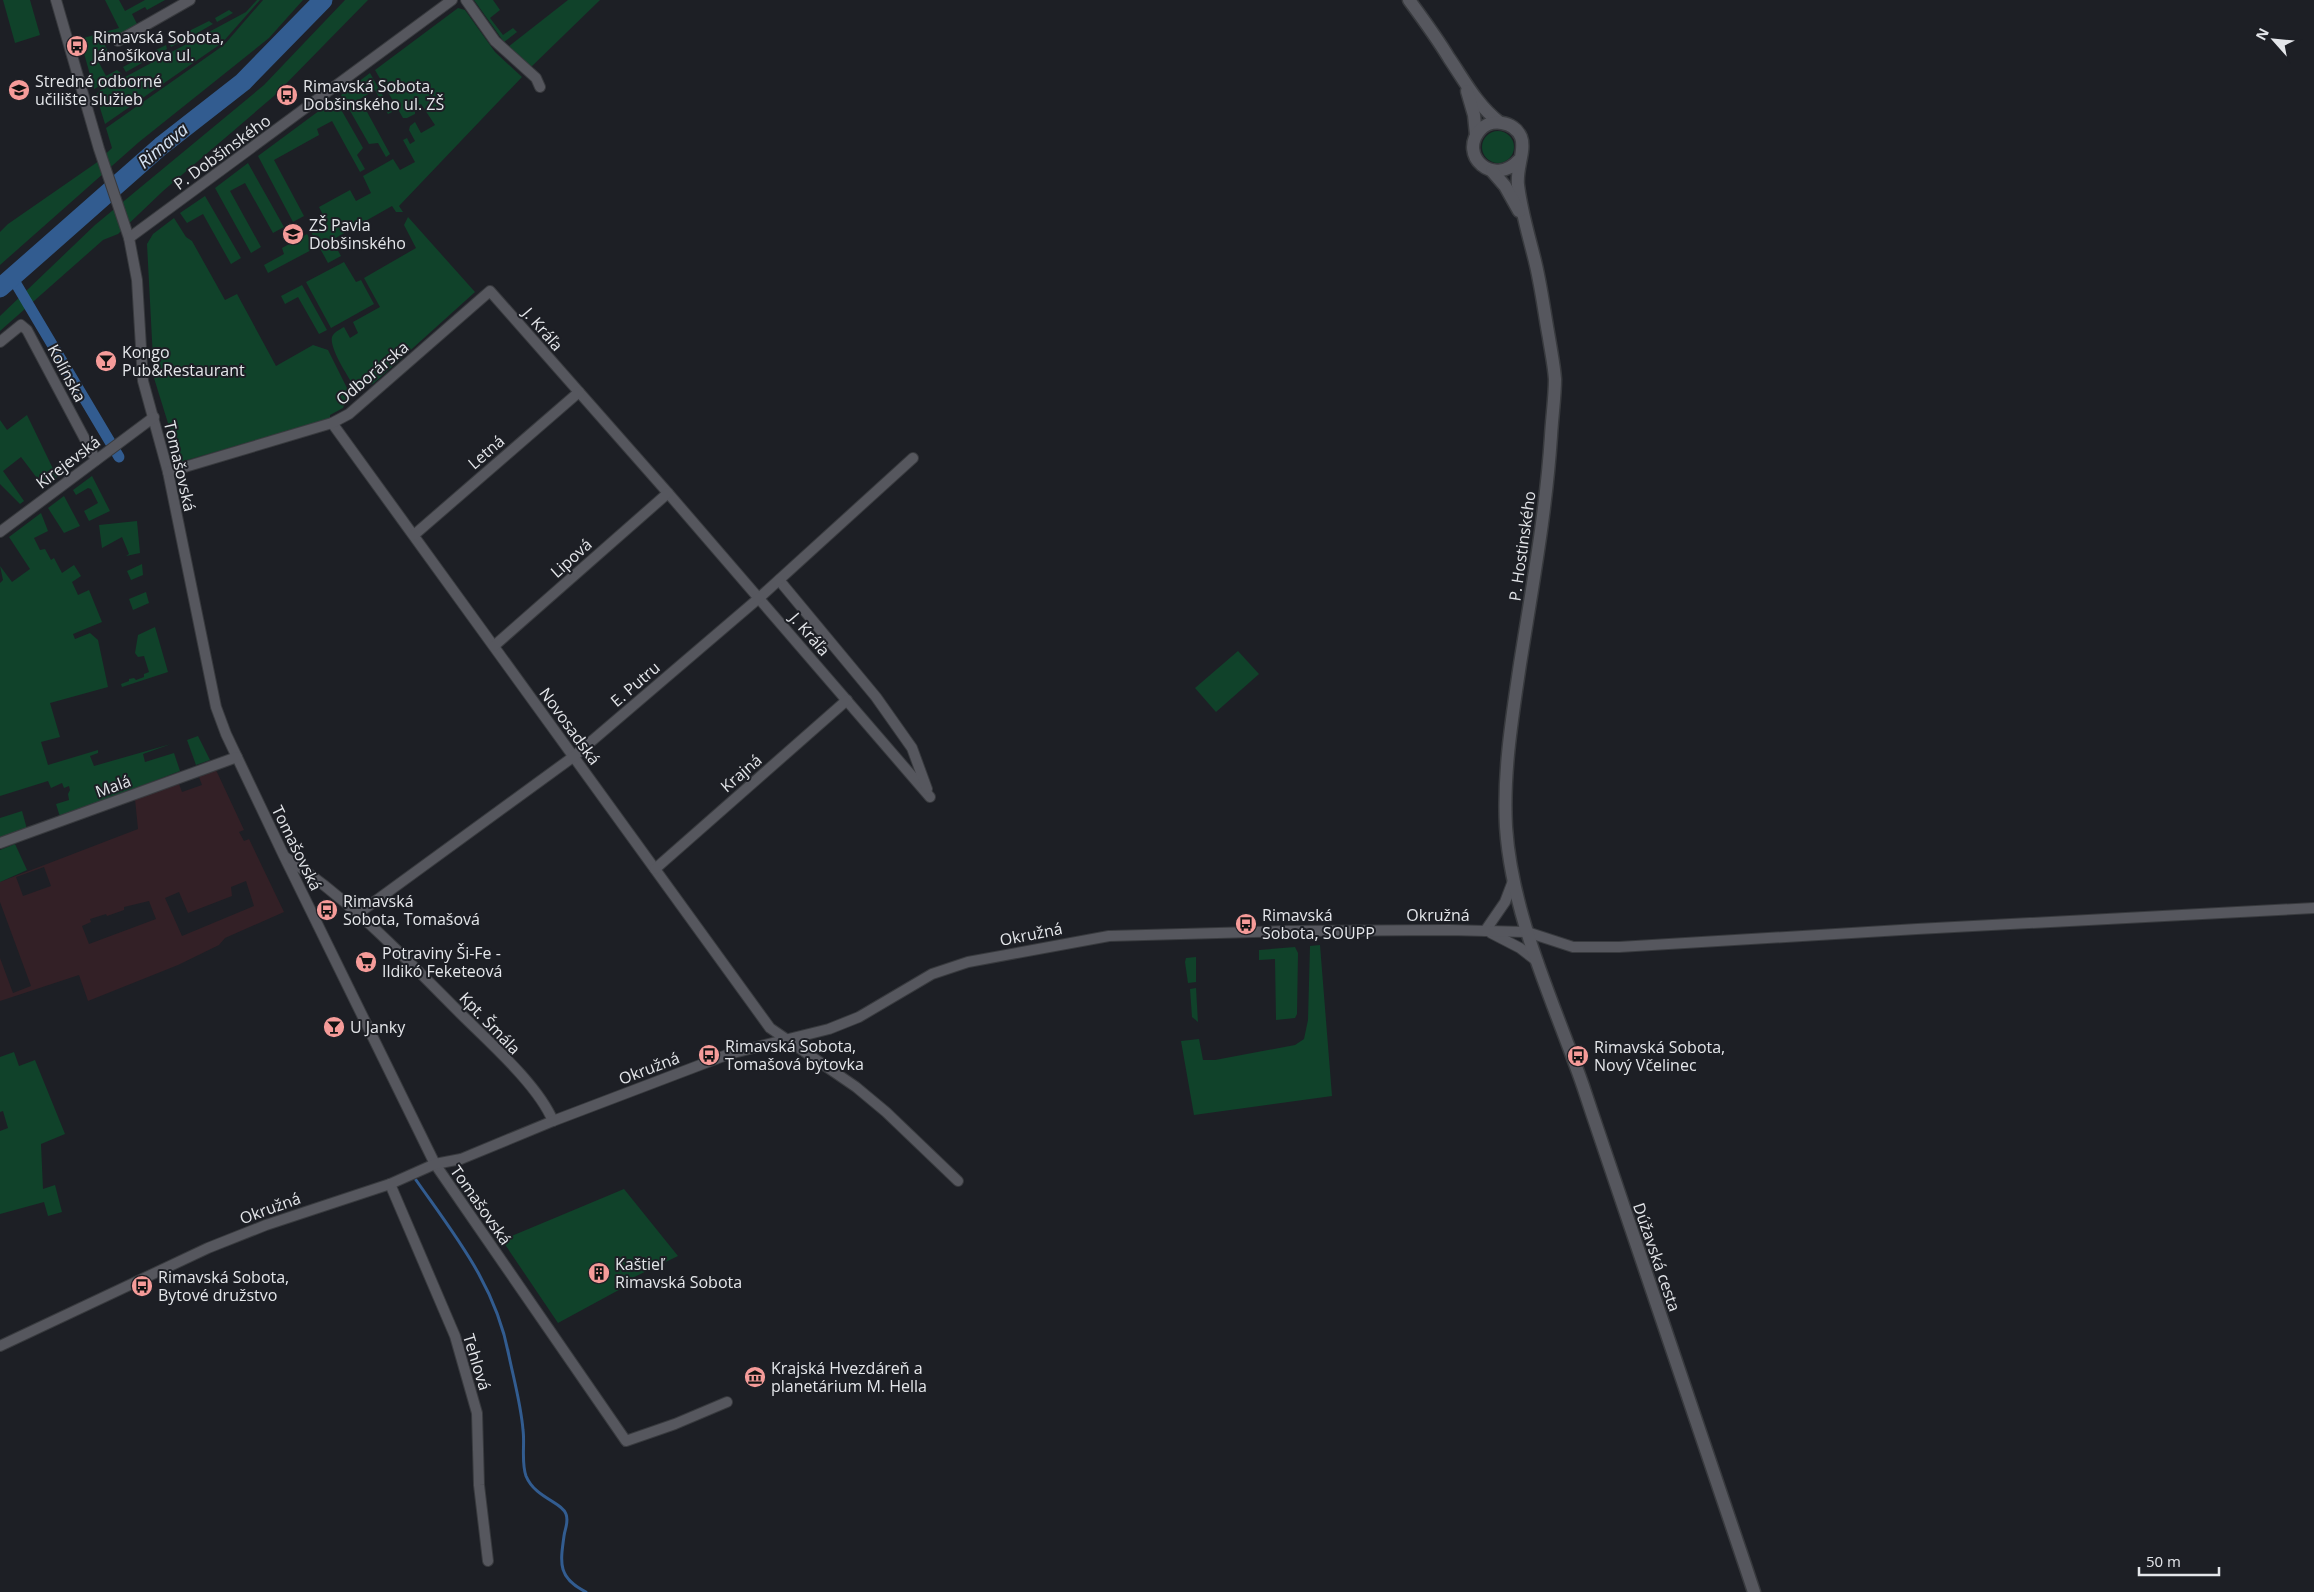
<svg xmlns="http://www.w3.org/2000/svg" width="2314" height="1592" font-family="'Open Sans',sans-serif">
<rect width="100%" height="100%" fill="#1d1f25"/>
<path fill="#332026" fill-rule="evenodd" d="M 216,770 L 244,830 L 239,832 L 244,841 L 249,839 L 284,912 L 225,938 L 219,945 L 178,965 L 88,1001 L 79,975 L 0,1001 L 0,958 L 13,993 L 31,986 L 0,902 L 0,882 L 138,829 L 135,799 L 179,784 L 182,792 L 202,785 L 199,777 ZM 44,867 L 51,886 L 23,896 L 16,877 ZM 246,881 L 254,906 L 182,936 L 165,898 L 179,892 L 188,913 L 232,896 L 231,887 ZM 149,901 L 156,919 L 89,944 L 82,926 L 91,922 L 90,919 L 106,914 L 107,916 L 124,910 L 124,907 Z"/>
<g fill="#10422a">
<polygon points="3,0 30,0 40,35 15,43"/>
<polygon points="105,0 119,0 125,11 145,0 165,0 147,10 145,7 132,14 137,24 136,30 112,36 113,41 104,43 108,52 97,59 106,76 117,70 122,74 94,89 80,39 119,28"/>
<polygon points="257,0 260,0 222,43 105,124 96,95 99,91 246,12"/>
<polygon points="263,0 303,0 269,38 139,142 0,265 0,232 8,224 96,163 112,148 106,128 224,45"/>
<polygon points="345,0 368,0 274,96 163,191 118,234 103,240 0,331 0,316 95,225 264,85"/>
<polygon points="474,0 493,0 500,10 490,18 503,35 513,28 517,32 504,42"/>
<polygon points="568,0 600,0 530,68 508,47"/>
<polygon points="458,8 465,10 495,52 522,77 399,206 403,212 396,212 392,206 332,240 341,256 328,263 311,232 327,223 319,207 350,190 356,201 371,193 363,176 393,159 400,170 415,162 403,140 407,138 410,144 415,141 409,130 410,126 415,122 421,133 435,125 421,104 415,107 415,114 407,118 403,118 375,70"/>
<polygon points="229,10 233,13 217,22 215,18"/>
<polygon points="209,21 213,24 192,36 189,31"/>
<polygon points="184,34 188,38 171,47 169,42"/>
<polygon points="166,45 167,49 146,61 144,56"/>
<polygon points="138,59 142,63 126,72 123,67"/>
<polygon points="370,73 392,112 388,114 375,90 360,99 390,154 386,157 378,143 369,144 341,95"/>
<polygon points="335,99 363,148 357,155 365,169 360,172 332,121 317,129 319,135 274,160 304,216 293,222 258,156"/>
<circle cx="1498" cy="147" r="16"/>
<polygon points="248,163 284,227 273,233 245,183 230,191 261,247 251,253 215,188"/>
<polygon points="205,196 241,258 231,264 203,214 187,223 180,213"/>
<path d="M 408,217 L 475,292 L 373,384 L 355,388 C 349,378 329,348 332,337 C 334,332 339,330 344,327 L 350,338 L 358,333 L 353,322 L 380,307 L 364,278 L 416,248 L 404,225 Z"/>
<polygon points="174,218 186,237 192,241 225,300 237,294 276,366 313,345 328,350 349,392 343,408 330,415 330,419 180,462 154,378 147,244 153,234"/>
<polygon points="307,234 315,248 268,273 264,265 284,254 282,248"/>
<polygon points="344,262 356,282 361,280 374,304 331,328 306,282"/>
<polygon points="302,285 327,330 319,334 298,297 285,304 281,296"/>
<polygon points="27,415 57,477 43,486 21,457 3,471 24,501 20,504 0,484 0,420 7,430"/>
<polygon points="92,476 110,511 89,521 84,511 98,503 91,489 88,488 76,495 73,490"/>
<polygon points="64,496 80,526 64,533 48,508"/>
<polygon points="41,513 48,531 34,538 40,550 45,549 51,560 54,558 62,573 74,565 81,576 72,582 78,595 89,590 102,622 73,634 75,639 90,633 98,640 108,687 50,703 60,737 41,742 48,765 98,750 98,753 90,756 94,766 171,744 143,754 145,762 174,753 180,771 60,817 56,804 69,800 68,794 70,790 69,786 64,788 62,783 51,788 48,781 0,796 0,583 3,580 0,566 12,582 30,569 9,537"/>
<polygon points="137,521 140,553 126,556 129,554 122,537 102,548 99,525"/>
<polygon points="142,564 143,575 131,580 127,571"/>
<polygon points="146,592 149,603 133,610 129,599"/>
<polygon points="155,627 168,672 122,687 121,684 129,681 129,679 134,678 136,680 144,677 144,674 149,672 144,656 138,657 135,653 138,635"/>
<polygon points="1238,651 1259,674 1216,712 1195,688"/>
<polygon points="198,736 210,760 196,765 187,740"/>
<polygon points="22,811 27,829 0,839 0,818"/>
<polygon points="15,844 27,870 0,882 0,850"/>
<polygon points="1320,945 1332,1096 1194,1115 1181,1041 1199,1039 1203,1060 1215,1060 1295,1045 1304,1039 1308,1020 1310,946"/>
<polygon points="1295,947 1298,953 1297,1014 1295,1018 1276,1020 1275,959 1259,960 1259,950"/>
<polygon points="1196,957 1196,982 1188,983 1185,962 1186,958"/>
<polygon points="1196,988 1198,1022 1192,1017 1190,989"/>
<polygon points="14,1052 19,1066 35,1060 65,1134 41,1144 43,1189 55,1185 62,1212 48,1216 44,1202 0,1214 0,1131 8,1128 3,1111 0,1112 0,1057"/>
<polygon points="624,1189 678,1256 626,1281 628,1285 558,1323 502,1240"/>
</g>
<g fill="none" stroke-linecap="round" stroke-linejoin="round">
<path stroke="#325c90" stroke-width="3" d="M 416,1180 C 456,1237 496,1286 509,1356 C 514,1380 521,1405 523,1430 C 525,1444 521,1462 526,1476 C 535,1498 562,1502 566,1514 C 569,1522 565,1528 564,1536 C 560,1564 558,1578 586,1592"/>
<polyline stroke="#325c90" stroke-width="11" points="12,277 119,457"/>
<polyline stroke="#325c90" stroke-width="19" points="0,288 161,146 243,82 323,0"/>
<g stroke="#383a3e" stroke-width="12">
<g id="minor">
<polyline points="56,0 99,149 129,238 137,280 143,381 168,472 216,707 226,734 284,856 435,1164 626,1441 675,1424 727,1402"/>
<polyline points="466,0 495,41 536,78 540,87"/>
<polyline points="118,41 190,0"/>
<polyline points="129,238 452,0"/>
<polyline points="0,342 21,325 27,330 96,460"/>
<polyline points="332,423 770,1028 856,1087 886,1112 958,1181"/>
<polyline points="168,472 332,423 349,414 490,291 668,493 930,797"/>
<polyline points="0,532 154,417"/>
<polyline points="414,535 579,392"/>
<polyline points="779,580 876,697 912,748 927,789"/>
<polyline points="494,646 668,493"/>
<polyline points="0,843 237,757"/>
<path d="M 285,857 C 352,901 406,959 462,1015 C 490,1043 538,1085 553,1121"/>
<polyline points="655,869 847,700"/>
<polyline points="359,913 573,757 759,598 913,458"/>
<polyline points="1485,931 1505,902 1513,881"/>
<polyline points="1491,933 1520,948 1538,962"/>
<polyline points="390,1184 455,1336 477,1413 479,1485 488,1561"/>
<polyline points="0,1346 208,1248 266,1225 390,1184 435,1164 461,1159 553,1121 729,1054 829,1029 859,1017 932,974 968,962 1109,936 1287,931 1449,930 1527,932 1573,947 1619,947 1917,929 2314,908"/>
</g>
</g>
<g stroke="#383a3e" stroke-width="15">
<g id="tertiary">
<path d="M 1409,0 C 1423,19 1437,38 1449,58 C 1464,80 1477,105 1499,122"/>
<polyline points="1467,91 1474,115 1476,135"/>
<path d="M 1519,160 C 1493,188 1458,155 1480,130 C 1491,118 1514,121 1521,137 C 1526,150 1516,168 1518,185 C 1521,210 1528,233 1534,257 C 1541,284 1544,311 1549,338 C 1551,351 1554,365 1555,379 C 1555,397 1552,417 1551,436 C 1546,513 1532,588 1520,664 C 1512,718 1503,773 1506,827 C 1512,917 1554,1002 1583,1086 C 1639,1255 1698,1423 1754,1592"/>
<polyline points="1492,171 1505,186 1519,211"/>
</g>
</g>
<use href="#minor" stroke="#56575e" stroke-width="10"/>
<use href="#tertiary" stroke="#56575e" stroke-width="12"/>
</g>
<defs>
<g id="bus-disc" transform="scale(1.125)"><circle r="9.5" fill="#f59b99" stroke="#1d1f25"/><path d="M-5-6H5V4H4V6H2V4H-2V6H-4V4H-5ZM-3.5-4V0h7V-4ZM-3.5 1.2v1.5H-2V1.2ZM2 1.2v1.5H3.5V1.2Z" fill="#111"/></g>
<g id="school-disc" transform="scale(1.125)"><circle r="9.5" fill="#f59b99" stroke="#1d1f25"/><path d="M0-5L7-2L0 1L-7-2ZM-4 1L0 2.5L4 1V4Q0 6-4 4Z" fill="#111"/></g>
<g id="bar-disc" transform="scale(1.125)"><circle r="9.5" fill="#f59b99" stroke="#1d1f25"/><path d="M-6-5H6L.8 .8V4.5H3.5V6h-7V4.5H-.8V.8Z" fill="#111"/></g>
<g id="supermarket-disc" transform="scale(1.125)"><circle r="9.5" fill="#f59b99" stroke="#1d1f25"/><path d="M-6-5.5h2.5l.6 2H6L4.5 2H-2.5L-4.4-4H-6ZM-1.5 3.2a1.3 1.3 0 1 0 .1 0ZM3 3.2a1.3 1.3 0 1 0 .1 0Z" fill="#111"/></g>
<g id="building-disc" transform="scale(1.125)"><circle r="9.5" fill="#f59b99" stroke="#1d1f25"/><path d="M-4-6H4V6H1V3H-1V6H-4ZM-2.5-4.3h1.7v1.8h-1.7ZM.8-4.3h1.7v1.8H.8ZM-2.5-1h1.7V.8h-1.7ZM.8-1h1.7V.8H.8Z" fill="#111"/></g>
<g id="museum-disc" transform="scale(1.125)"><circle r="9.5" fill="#f59b99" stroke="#1d1f25"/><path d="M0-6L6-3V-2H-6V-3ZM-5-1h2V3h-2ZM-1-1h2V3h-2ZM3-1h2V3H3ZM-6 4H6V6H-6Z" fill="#111"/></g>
</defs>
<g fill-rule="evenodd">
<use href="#bus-disc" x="77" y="46"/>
<use href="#school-disc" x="19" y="90"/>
<use href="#bus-disc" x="287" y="95"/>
<use href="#school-disc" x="293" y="234"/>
<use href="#bar-disc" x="106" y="361"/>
<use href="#bus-disc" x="327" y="910"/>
<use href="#bus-disc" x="1246" y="924"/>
<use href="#supermarket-disc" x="366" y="962"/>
<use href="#bar-disc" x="334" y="1027"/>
<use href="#bus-disc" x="709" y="1055"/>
<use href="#bus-disc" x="1578" y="1056"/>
<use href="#building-disc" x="599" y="1273"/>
<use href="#bus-disc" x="142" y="1286"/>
<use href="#museum-disc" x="755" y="1377"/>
</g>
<g text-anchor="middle" stroke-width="4" stroke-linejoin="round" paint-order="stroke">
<g font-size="16" fill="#e4e6ea" stroke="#1d1f25" text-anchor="start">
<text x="93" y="43">Rimavská Sobota,<tspan x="93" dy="18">Jánošíkova ul.</tspan></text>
<text x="35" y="87">Stredné odborné<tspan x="35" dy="18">učilište služieb</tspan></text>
<text x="303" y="92">Rimavská Sobota,<tspan x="303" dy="18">Dobšinského ul. ZŠ</tspan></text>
<text x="309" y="231">ZŠ Pavla<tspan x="309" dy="18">Dobšinského</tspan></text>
<text x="122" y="358">Kongo<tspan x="122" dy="18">Pub&amp;Restaurant</tspan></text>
<text x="343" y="907">Rimavská<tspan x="343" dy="18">Sobota, Tomašová</tspan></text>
<text x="1262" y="921">Rimavská<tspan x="1262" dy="18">Sobota, SOUPP</tspan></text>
<text x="382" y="959">Potraviny Ši-Fe -<tspan x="382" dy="18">Ildikó Feketeová</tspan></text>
<text x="350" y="1033">U Janky</text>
<text x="725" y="1052">Rimavská Sobota,<tspan x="725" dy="18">Tomašová bytovka</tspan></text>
<text x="1594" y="1053">Rimavská Sobota,<tspan x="1594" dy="18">Nový Včelinec</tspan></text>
<text x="615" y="1270">Kaštieľ<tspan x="615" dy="18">Rimavská Sobota</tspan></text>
<text x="158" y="1283">Rimavská Sobota,<tspan x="158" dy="18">Bytové družstvo</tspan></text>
<text x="771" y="1374">Krajská Hvezdáreň a<tspan x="771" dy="18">planetárium M. Hella</tspan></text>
</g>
<g font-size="16" fill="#e4e6ea" stroke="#1d1f25">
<text transform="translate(222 152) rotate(-36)" y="6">P. Dobšinského</text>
<text transform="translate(543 329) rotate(49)" y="6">J. Kráľa</text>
<text transform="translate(67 373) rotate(62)" y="6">Kolínska</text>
<text transform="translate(372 373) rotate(-40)" y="6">Odborárska</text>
<text transform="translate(486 452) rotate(-41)" y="6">Letná</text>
<text transform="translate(68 462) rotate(-37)" y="6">Kirejevská</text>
<text transform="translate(180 466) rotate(77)" y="6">Tomašovská</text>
<text transform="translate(1522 546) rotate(-82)" y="6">P. Hostinského</text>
<text transform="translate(571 558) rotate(-42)" y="6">Lipová</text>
<text transform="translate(810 634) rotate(49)" y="6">J. Kráľa</text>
<text transform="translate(635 684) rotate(-41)" y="6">E. Putru</text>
<text transform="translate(570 726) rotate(54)" y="6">Novosadská</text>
<text transform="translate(741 773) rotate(-41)" y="6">Krajná</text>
<text transform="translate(113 786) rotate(-20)" y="6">Malá</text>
<text transform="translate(297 848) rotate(64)" y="6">Tomašovská</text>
<text x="1438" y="921">Okružná</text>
<text transform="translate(1031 934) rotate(-11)" y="6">Okružná</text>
<text transform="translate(490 1023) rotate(46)" y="6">Kpt. Šmála</text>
<text transform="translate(649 1068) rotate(-21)" y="6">Okružná</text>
<text transform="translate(481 1205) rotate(55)" y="6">Tomašovská</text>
<text transform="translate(270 1208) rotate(-20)" y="6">Okružná</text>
<text transform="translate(1657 1257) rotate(71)" y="6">Dúžavská cesta</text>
<text transform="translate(477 1362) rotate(73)" y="6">Tehlová</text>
</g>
<g font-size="18" font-style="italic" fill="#d5e2f2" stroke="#1d1f25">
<text transform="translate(163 146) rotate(-40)" y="6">Rimava</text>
</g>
</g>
<g transform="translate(2274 40) rotate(297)" stroke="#1d1f25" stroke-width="4" paint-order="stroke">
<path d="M0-4L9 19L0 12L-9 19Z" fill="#e4e6ea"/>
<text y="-8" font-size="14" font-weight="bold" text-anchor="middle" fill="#e4e6ea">N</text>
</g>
<path d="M2139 1567v8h80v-8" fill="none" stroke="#e4e6ea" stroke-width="2.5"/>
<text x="2146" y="1567" font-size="15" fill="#e4e6ea" stroke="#1d1f25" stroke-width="4" paint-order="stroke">50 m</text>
</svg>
